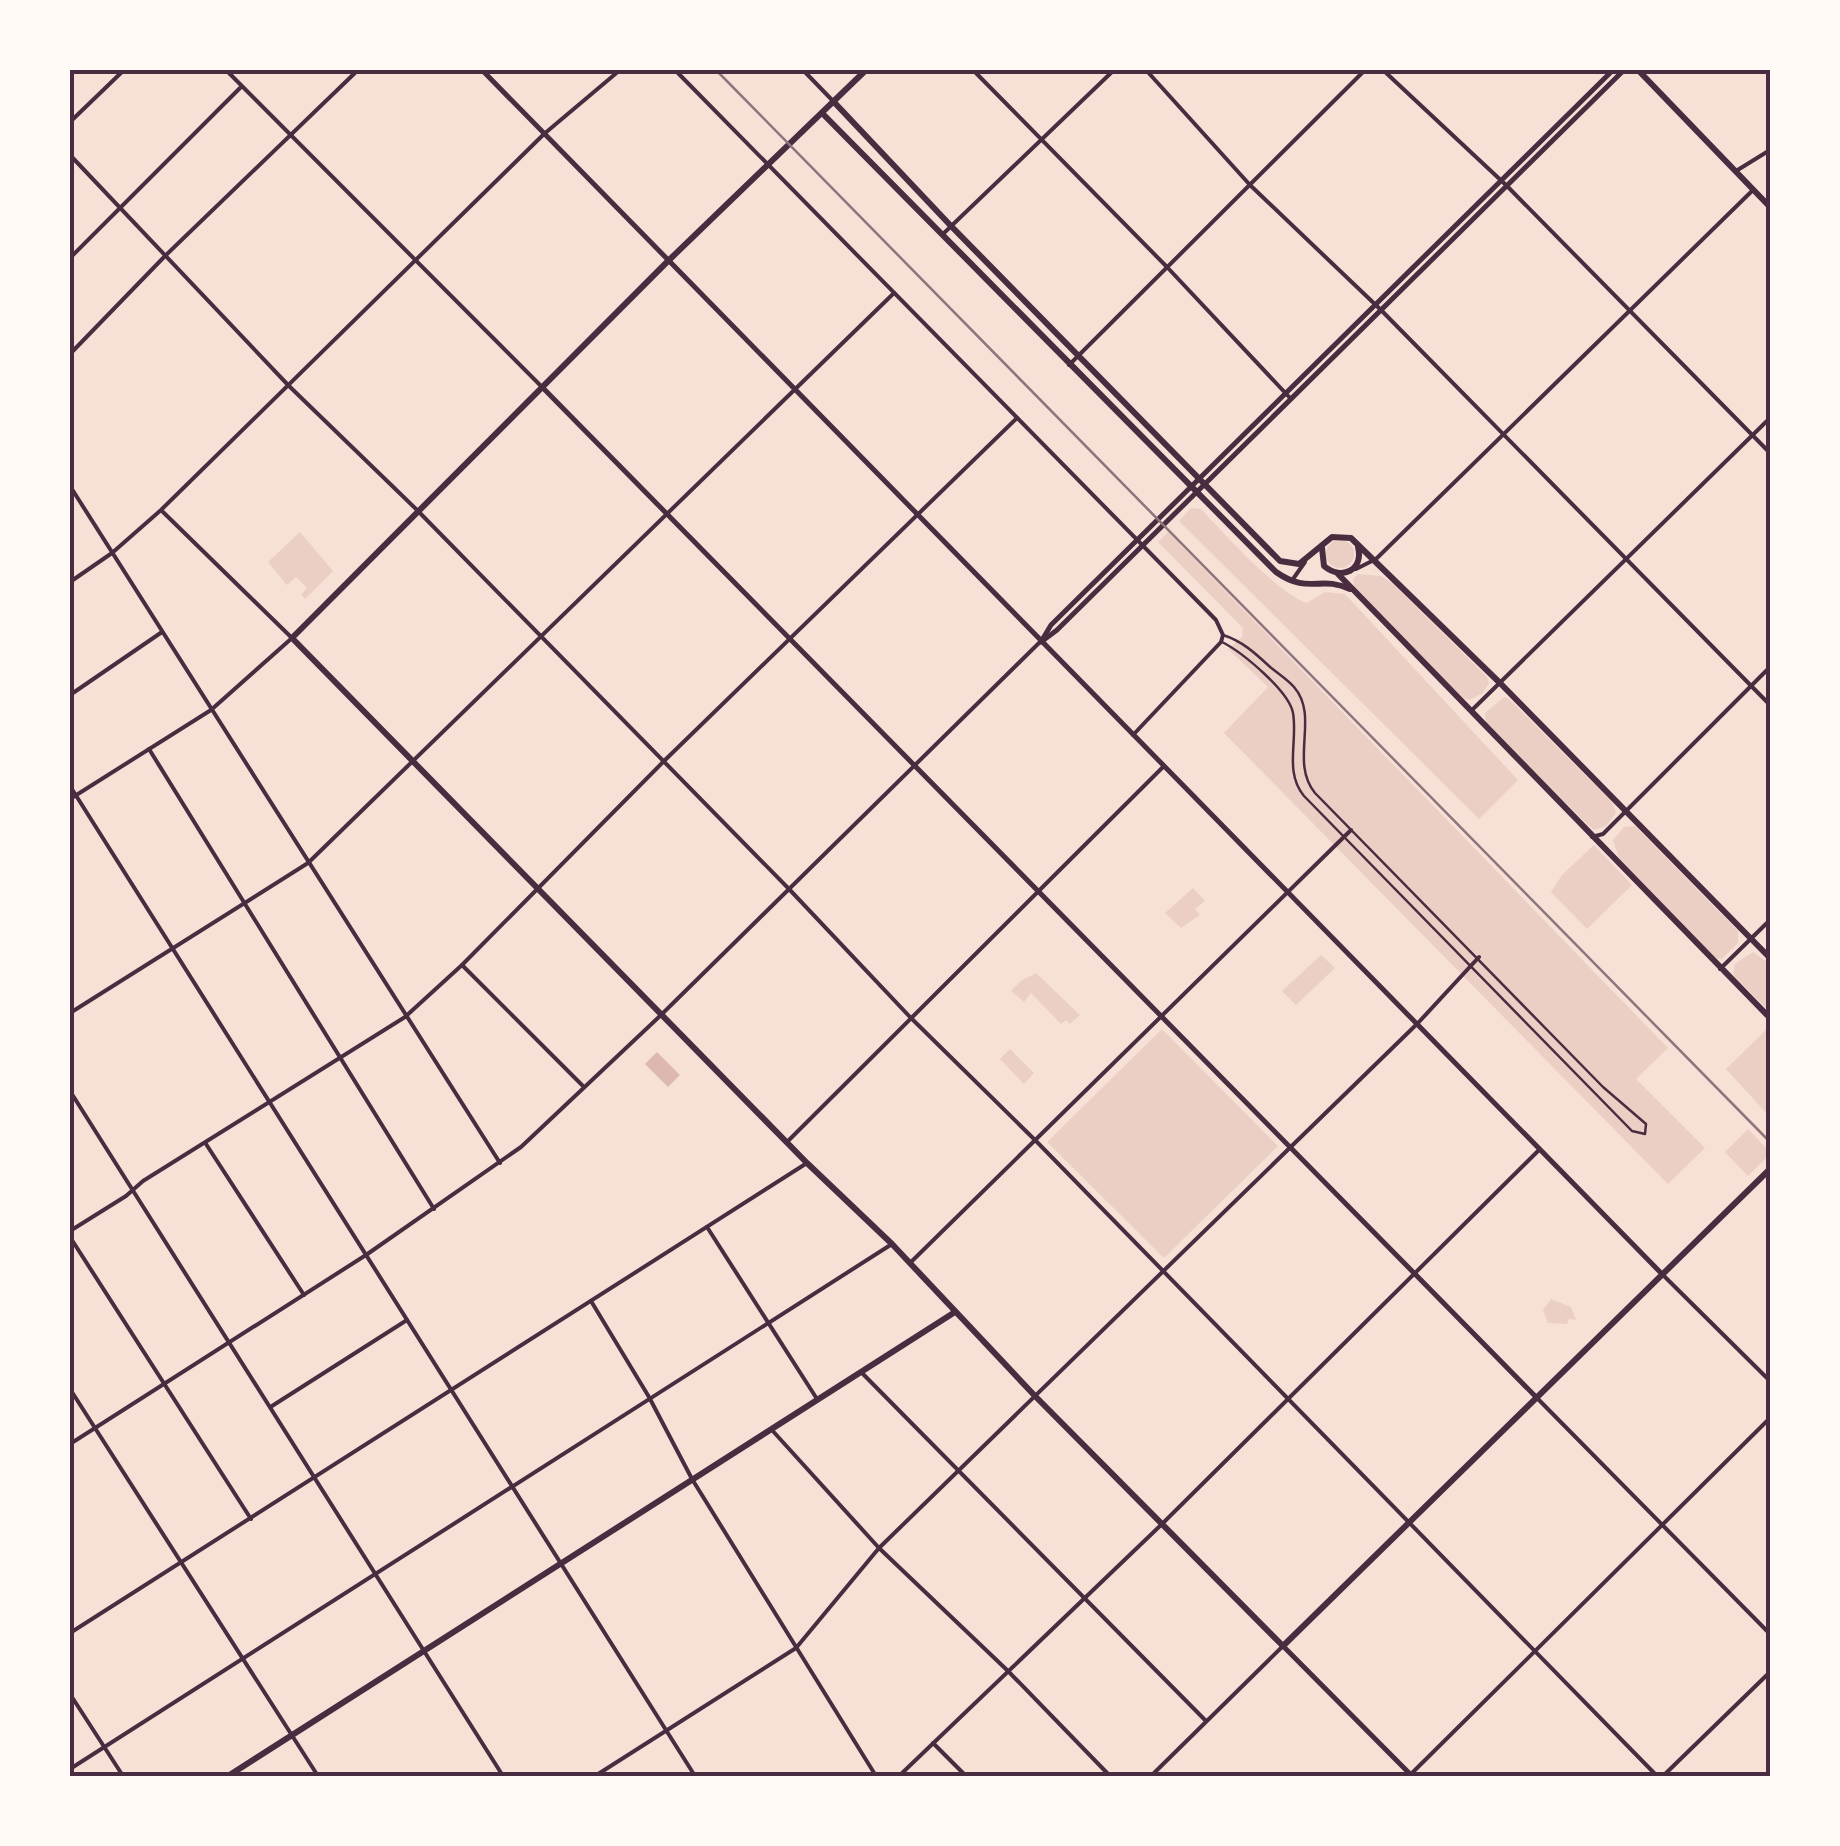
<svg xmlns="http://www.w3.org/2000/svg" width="1840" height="1846" font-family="Raleway,sans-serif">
<rect width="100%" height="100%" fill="#f7e1d7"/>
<g fill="#ebcfc5">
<path d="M 1191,508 L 1201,509 C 1225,534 1277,593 1307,603 L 1325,592 L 1345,594 L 1518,780 L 1479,819 L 1179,521 Z"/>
<polygon points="300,532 333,571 305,599 301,595 307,588 296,577 287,585 268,562"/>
<polygon points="1168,532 1668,1048 1636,1079 1705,1148 1668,1184 1224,733 1268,687 1228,649 1242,637 1243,628 1158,542"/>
<circle cx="1340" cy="554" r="14"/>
<polygon points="1358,574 1381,576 1392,583 1487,677 1489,683 1483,693 1469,700 1463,698 1355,591 1353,579"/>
<polygon points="1504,697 1509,699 1612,802 1616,813 1606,826 1594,830 1587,824 1486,723 1485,713"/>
<polygon points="1635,826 1738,931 1738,943 1722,959 1714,958 1619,858 1613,840 1624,827"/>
<polygon points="1594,845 1632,885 1587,929 1551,892 1562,875"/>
<polygon points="1193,888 1205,901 1195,909 1200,915 1181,928 1165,913"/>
<polygon points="1753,952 1770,964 1770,1012 1733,975 1735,964"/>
<polygon points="1321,955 1335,968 1296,1005 1282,991"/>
<polygon points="1036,973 1080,1015 1070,1024 1066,1020 1061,1024 1031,993 1024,1002 1011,991 1022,980"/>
<polygon points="1770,1026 1770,1117 1726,1069"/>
<polygon points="1162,1029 1278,1146 1164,1258 1047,1142"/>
<polygon points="1010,1049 1034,1073 1024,1084 1000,1059"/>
<polygon points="1748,1129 1769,1151 1769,1155 1748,1176 1725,1152"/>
<polygon points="1551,1299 1571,1307 1576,1320 1569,1319 1567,1324 1548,1323 1543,1310"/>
</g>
<polygon fill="#dcb8b0" points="657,1052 680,1075 668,1087 645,1064"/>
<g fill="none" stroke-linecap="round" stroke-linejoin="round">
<path stroke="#4a2c40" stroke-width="2.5" d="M 1222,642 C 1242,652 1289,691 1293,713 C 1298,741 1284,772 1304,796 L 1632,1131 L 1645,1134 L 1646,1124 L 1603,1087 L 1315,793 C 1289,761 1320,717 1294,687 C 1287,679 1277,673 1269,666 C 1255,653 1242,641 1223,635"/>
<g stroke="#4a2c40" stroke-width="4">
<polyline points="226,70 540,385"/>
<polyline points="675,70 1216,620 1223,635 1221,642 1133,735"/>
<polyline points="803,70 833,101"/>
<polyline points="973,70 1167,267 1291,399"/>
<polyline points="1146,70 1250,185 1381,310 1770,705"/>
<polyline points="1383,70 1507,186 1770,453"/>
<polyline points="70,122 124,70"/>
<polyline points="70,155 289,386 417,510 789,889 911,1018 1036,1141 1657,1776"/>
<polyline points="1736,171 1770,150"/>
<polyline points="944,233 1114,70"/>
<polyline points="70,258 240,88"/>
<polyline points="70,354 165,256 358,70"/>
<polyline points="1069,365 1365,70"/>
<polyline points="70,486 500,1163"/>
<polyline points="1356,569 1376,559 1753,190"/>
<polyline points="1293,579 1305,562"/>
<polyline points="70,582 112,553 161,510 544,134 620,70"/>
<polyline points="70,695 162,632"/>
<polyline points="1471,711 1770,418"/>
<polyline points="149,749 434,1209"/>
<polyline points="70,786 695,1776"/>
<polyline points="70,799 211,710 292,638 163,512"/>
<polyline points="1592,837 1603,834 1770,667"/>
<polyline points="462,965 582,1085"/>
<polyline points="1720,969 1770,920"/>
<polyline points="70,1013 308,863 894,293"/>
<polyline points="70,1091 503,1776"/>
<polyline points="787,1142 1163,767"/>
<polyline points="206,1144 304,1295"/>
<polyline points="707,1227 817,1399"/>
<polyline points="70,1231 126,1196 143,1181 405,1017 462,965 664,761 1017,418"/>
<polyline points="70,1237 251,1519"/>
<polyline points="910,1263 1351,830"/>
<polyline points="1663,1275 1770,1381"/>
<polyline points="591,1301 649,1397 692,1479 876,1776"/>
<polyline points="862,1373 1206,1721"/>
<polyline points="70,1389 318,1776"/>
<polyline points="1537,1398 1770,1634"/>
<polyline points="272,1406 407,1320"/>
<polyline points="771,1429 879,1548 1008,1671 1110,1776"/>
<polyline points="70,1444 366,1255 521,1147 661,1015 1040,642"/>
<polyline points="70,1633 807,1163"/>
<polyline points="70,1694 123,1776"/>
<polyline points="933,1743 966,1776"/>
<polyline points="70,1769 892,1244"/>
<polyline points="1411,1774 1770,1418"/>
<polyline points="595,1776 796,1648 879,1548 1418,1023 1479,957"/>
<polyline points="899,1776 1162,1524 1539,1150"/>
<polyline points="1151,1776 1283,1646"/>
<polyline points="1663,1776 1770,1672"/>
</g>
<g stroke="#4a2c40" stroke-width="5">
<polyline points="482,70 1662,1274"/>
<polyline points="543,388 1537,1398"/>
<polyline points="1042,640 1051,625 1613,70"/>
<polyline points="1041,642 1057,630 1624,70"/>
<polyline points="1283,1646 1412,1776"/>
</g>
<g stroke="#4a2c40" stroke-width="6">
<polyline points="866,70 667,262 292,638 807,1163 892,1244 1035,1396 1283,1646 1770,1169"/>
<polyline points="833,101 951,226 1280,561 1299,564 1332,537 1351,538 1501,684 1770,958"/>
<path d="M 822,113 L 1276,572 C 1309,595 1320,575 1350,589"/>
<path d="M 1322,548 L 1324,566 C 1342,581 1364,570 1358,547"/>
<polyline points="1338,574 1770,1018"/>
<polyline points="228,1776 955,1312"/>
</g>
<polyline stroke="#4a2c40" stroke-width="6" points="1638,70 1770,207"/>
<polyline stroke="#8f747c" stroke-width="2.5" points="716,70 1770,1142"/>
</g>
<rect width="1840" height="1846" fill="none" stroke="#fffaf5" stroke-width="145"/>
<rect x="72" y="72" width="1696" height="1702" fill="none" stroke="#4a2c40" stroke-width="4"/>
</svg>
